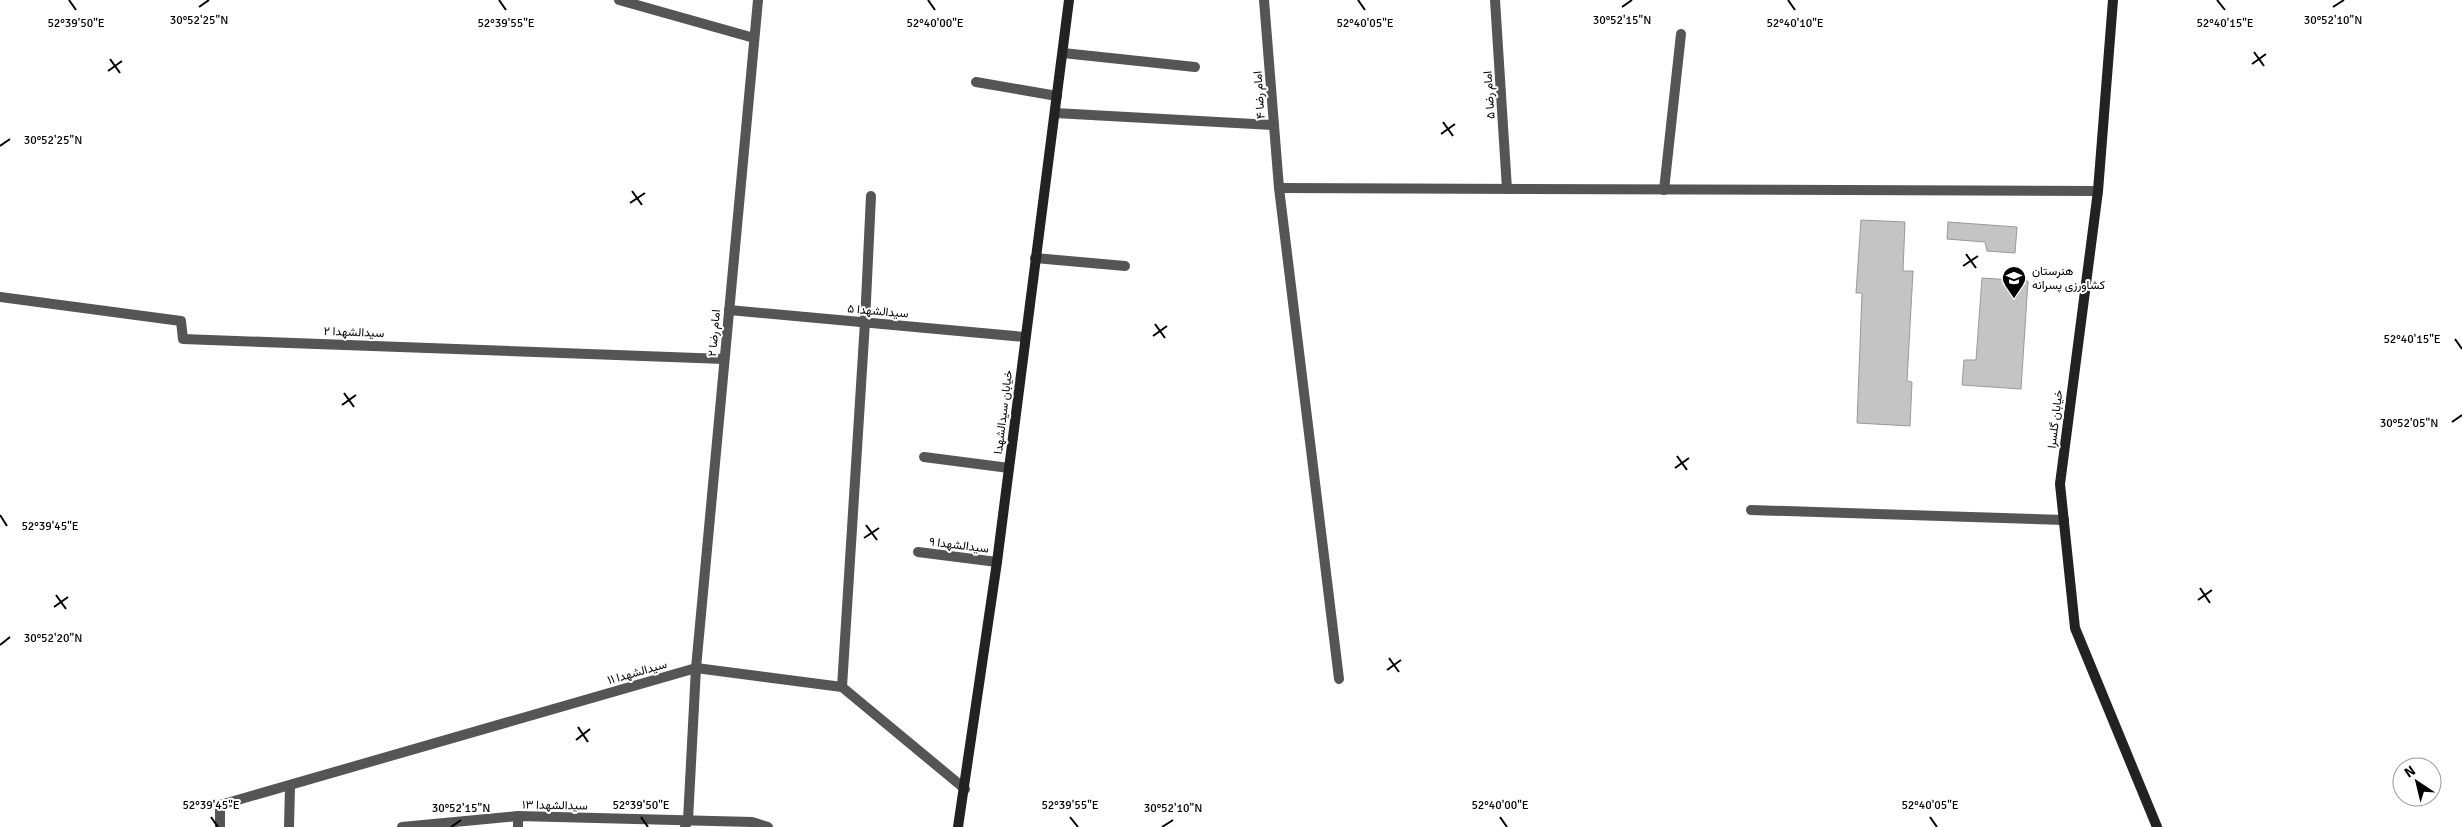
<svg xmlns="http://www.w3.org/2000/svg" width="2462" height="827" font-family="Signika,Vazirmatn,sans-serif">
<rect width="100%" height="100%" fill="#fff"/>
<g fill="#c4c4c4" stroke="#999">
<polygon points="1861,220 1905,222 1903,271 1913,271 1907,381 1912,382 1910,426 1857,423 1862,293 1856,293"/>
<polygon points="1948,222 2017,227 2015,253 1987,251 1985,242 1947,239"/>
<polygon points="1982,278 2028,281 2021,389 1962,385 1964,360 1976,360"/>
</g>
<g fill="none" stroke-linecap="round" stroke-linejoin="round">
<g stroke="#555" stroke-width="10">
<polyline points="619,0 754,38"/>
<polyline points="0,297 181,321 183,339 724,359"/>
</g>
<g stroke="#555" stroke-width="10">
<polyline points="1264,0 1279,188 1339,679"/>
<polyline points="1495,0 1507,189"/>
<polyline points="1063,53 1195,67"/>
<polyline points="976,82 1057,96"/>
<polyline points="1055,113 1274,125"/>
<polyline points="1279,188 2098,191"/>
<polyline points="1664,190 1681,34"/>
<polyline points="1035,258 1125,266"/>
<polyline points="729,310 1025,337"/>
<polyline points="924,457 1009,468"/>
<polyline points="1751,510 2064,520"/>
<polyline points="918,552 997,562"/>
<polyline points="842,687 865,322 871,196"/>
<polyline points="518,816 518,827"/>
<polyline points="220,827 220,805 696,668 842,687 965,789"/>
<polyline points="289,827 290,786"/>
<polyline points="402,827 518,816 752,822 768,827"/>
<polyline points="685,827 688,820 696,668 758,0"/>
</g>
<g stroke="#222" stroke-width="10">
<polyline points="2113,0 2098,191 2060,484 2075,628 2157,827"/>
<polyline points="958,827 997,562 1069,0"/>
</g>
</g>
<path fill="none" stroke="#000" stroke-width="2" d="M 69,0 L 76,10M 499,0 L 506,10M 928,0 L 935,10M 1358,0 L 1365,10M 1788,0 L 1795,10M 2217,0 L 2225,10M 199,7 L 209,0M 1622,7 L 1632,0M 2333,7 L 2344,0M 2254,52 L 2264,66M 110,59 L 120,73M 2252,64 L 2266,54M 108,71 L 122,61M 1443,122 L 1453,136M 1441,134 L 1455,124M 0,146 L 10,139M 632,191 L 642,205M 630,203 L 645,193M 1966,254 L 1976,268M 1963,266 L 1978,256M 1155,324 L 1165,338M 1153,336 L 1167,326M 2455,339 L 2462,349M 344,393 L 354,407M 342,405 L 356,395M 2452,422 L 2462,415M 1677,456 L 1687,470M 1675,468 L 1689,458M 0,515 L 7,526M 866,525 L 877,540M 864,538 L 879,528M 2200,588 L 2210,603M 56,595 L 66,609M 2198,600 L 2212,590M 54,607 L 68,597M 0,645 L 10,637M 1389,658 L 1399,672M 1387,670 L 1401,660M 578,727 L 588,742M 576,740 L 590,729M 211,817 L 218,827M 641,817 L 648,827M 1070,817 L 1078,827M 1500,817 L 1507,827M 1930,817 L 1937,827M 451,827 L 461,820M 1162,827 L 1173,820"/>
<defs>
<g id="school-pin" transform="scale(1.25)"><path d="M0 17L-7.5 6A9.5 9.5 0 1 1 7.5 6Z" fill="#000" stroke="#fff"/><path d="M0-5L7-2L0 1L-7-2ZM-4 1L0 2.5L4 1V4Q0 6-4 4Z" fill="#fff"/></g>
</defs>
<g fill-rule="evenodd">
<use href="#school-pin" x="2014" y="278"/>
</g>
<g text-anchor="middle" stroke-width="4" stroke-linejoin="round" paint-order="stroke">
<g font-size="12" fill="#000" stroke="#fff">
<text transform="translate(1259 95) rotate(-94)" y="4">امام رضا ۴</text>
<text transform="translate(1489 95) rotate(-94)" y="4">امام رضا ۵</text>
<text transform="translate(878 311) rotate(5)" y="4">سیدالشهدا ۵</text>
<text transform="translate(354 332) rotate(2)" y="4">سیدالشهدا ۲</text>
<text transform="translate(714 333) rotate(-85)" y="4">امام رضا ۲</text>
<text transform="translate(1003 412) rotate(-83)" y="4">خیابان سیدالشهدا</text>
<text transform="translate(2055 419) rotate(-83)" y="4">خیابان گلسرا</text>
<text transform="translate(959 545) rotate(7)" y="4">سیدالشهدا ۹</text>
<text transform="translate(637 672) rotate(-16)" y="4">سیدالشهدا ۱۱</text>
<text transform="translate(555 805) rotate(1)" y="4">سیدالشهدا ۱۳</text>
</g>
<g font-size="12" fill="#000" stroke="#fff" text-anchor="start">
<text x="2032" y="275">هنرستان<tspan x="2032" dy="14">کشاورزی پسرانه</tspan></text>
</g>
</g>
<g font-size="12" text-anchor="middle" fill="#000" stroke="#fff" stroke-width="4" stroke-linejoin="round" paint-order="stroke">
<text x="199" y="24">30°52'25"N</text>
<text x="1622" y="24">30°52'15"N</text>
<text x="2333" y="24">30°52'10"N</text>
<text x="76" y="27">52°39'50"E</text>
<text x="506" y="27">52°39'55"E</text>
<text x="935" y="27">52°40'00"E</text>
<text x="1365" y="27">52°40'05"E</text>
<text x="1795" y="27">52°40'10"E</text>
<text x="2225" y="27">52°40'15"E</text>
<text x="53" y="144">30°52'25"N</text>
<text x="2412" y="343">52°40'15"E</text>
<text x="2409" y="427">30°52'05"N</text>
<text x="50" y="530">52°39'45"E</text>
<text x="53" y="642">30°52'20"N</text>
<text x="211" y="809">52°39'45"E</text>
<text x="641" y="809">52°39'50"E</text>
<text x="1070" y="809">52°39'55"E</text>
<text x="1500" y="809">52°40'00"E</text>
<text x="1930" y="809">52°40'05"E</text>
<text x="461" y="812">30°52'15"N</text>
<text x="1173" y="812">30°52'10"N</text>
</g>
<g transform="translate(2417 782) rotate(325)"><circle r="24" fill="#ffffff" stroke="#999999"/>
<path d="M0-4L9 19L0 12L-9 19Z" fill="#000000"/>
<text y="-8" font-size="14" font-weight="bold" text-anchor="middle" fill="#000000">N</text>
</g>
</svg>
